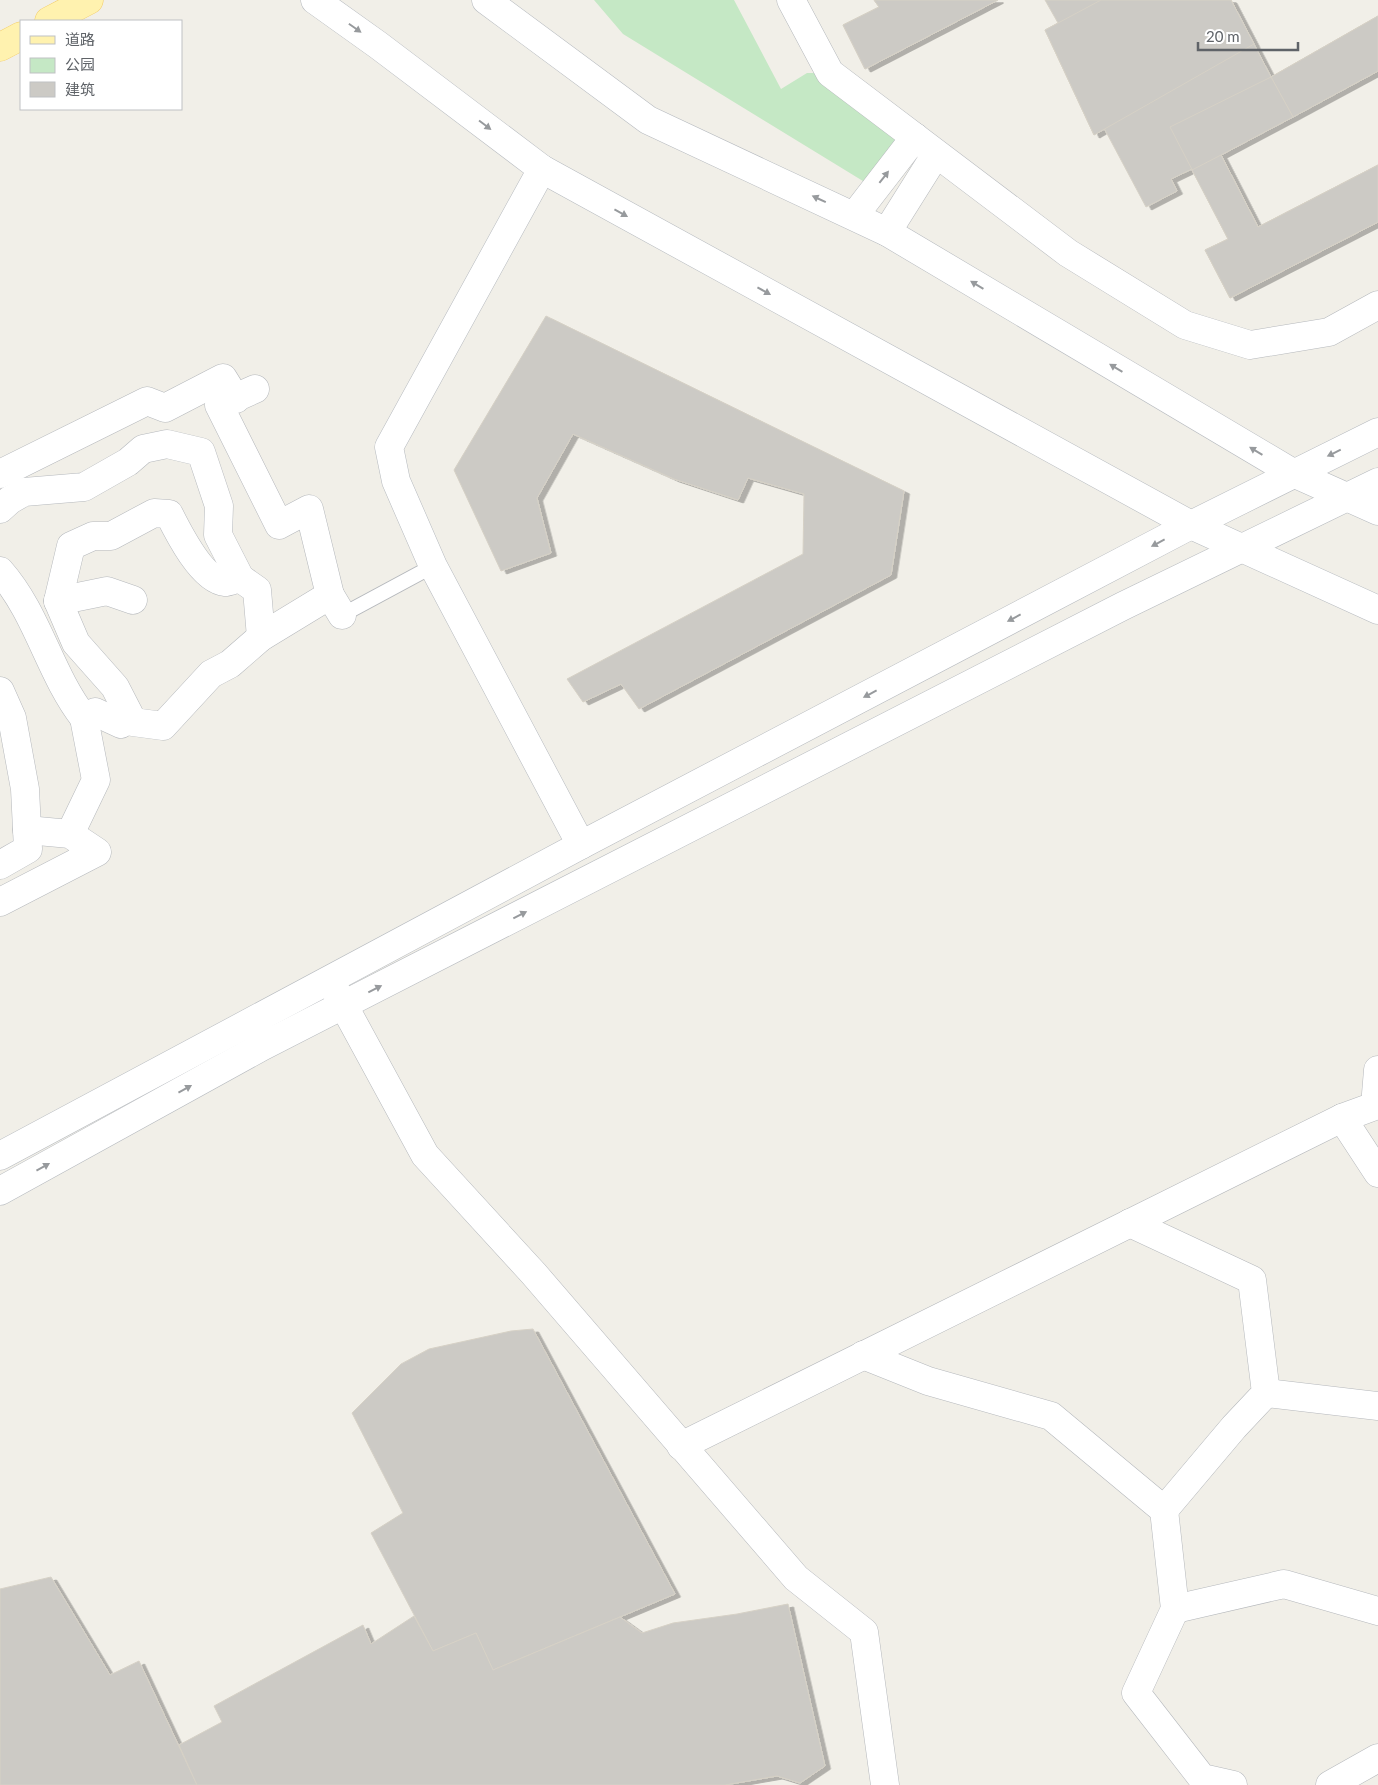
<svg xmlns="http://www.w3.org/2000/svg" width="1378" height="1785" font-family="Lato,'Noto Sans SC',sans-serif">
<defs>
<filter id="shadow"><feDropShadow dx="5.5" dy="3" stdDeviation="0" flood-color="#0004"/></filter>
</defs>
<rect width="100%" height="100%" fill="#f1efe8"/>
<polygon fill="#c5e8c5" points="594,0 734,0 781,89 807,73 830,73 911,135 876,189 623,34"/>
<g fill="#cccac5" stroke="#d6d1c6" filter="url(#shadow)">
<polygon points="874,0 998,0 865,69 843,25 879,7"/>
<polygon points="874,0 998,0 865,69 843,25 879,7"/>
<polygon points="1045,0 1231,0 1271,77 1378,16 1378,71 1221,155 1171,179 1177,191 1146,207 1104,128 1094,135 1045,30 1058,23"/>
<polygon points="1101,0 1231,0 1254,44 1094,135 1045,30"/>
<polygon points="1378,16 1378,71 1293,117 1271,77"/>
<polygon points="1271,77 1293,117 1221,155 1258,227 1378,165 1378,222 1230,298 1205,250 1228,239 1170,127"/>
<polygon points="1221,155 1258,227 1378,165 1378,222 1230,298 1205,250 1228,239 1192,170"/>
<polygon points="546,316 904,491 891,575 639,709 621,684 583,702 567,679 803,554 804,494 748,478 738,500 674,479 573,434 537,498 551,553 501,571 454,470"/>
<polygon points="533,1329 675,1594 493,1670 476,1633 433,1651 371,1533 403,1513 352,1413 401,1364 429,1349 511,1331"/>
<polygon points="51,1577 110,1675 139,1661 197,1785 0,1785 0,1589"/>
<polygon points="788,1604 825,1766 800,1783 777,1776 725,1785 197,1785 179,1745 222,1722 214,1706 363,1625 371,1644 414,1616 433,1651 476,1633 493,1670 620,1617 642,1633 673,1623 737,1614"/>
</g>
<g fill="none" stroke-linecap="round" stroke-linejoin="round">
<g stroke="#b5b8bc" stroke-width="16">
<polyline id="lane" points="342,615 433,566"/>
</g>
<g stroke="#b5b8bc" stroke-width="29">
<g id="street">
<polyline points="791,0 830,73 1068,253 1185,325 1250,345 1329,332 1378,305"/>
<polyline points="854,216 915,137"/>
<polyline points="887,232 936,154"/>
<polyline points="255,389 219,405 279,525 309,509 330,595"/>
<polyline points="0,474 147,401 165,408 223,378 236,399"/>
<polyline points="0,509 10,500 24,492 84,487 128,462 143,449 167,444 201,452 219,506 218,535 240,578 257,590 261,637"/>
<path d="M 0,571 C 38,614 49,673 84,718 L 95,712 L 121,724 L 130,717"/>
<path d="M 240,578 C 235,579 229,582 225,582 C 202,580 178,532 169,514 L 154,513 L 111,536 L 93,536 L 71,546 L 58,601 L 76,643 L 115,687 L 133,722 L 163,726 L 211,674 L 230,664 L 261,637 L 330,595 L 342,615"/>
<polyline points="58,601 107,591 133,600"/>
<polyline points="0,691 12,718 25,789 28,849 0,865"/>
<polyline points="70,834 96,780 84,718"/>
<polyline points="0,902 97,852 70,834 27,830"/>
<polyline points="332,984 425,1155 534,1274 796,1578 864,1632 885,1785"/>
<polyline points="1342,1118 1378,1173"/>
<polyline points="1130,1223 1252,1280 1266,1393 1234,1427 1164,1510"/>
<polyline points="863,1355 928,1381 1051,1416 1164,1510 1175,1609 1136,1693 1202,1778 1233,1785"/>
<polyline points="1266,1393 1378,1406"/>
<polyline points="681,1446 1342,1118 1375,1106 1378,1070"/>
<polyline points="1175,1609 1284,1584 1378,1611"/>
<polyline points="1330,1785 1378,1758"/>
</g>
</g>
<g stroke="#b6babf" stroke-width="29">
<g id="secondary">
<polyline points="315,0 378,45 542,169 1191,525 1378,610"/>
<polyline points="486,0 648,120 887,232 1293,473 1378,511"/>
<polyline points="542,169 389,447 396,481 433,566 581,845"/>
<polyline points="0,1156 581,845 1191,525 1378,432"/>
<polyline points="0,1191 263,1046 1123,606 1378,482"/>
</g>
</g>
<g stroke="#f2c960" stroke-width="29">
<g id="primary">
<polyline points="49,21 89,0"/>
<polyline points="0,47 21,36"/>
</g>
</g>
<use href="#lane" stroke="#fff" stroke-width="14"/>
<use href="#street" stroke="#fff" stroke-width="28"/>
<use href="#secondary" stroke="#fff" stroke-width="28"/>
<use href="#primary" stroke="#fff2af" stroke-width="28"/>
</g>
<defs><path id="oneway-solid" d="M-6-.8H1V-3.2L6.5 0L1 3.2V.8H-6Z" transform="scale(1.25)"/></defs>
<g fill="#979a9d">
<use href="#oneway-solid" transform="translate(355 28) rotate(35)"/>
<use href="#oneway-solid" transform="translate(485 125) rotate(37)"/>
<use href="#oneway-solid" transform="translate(884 177) rotate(-52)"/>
<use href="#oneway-solid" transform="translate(819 199) rotate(-155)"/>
<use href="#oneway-solid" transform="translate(621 213) rotate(29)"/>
<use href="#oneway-solid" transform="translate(977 285) rotate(-149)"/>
<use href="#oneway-solid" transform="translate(764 291) rotate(29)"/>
<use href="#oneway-solid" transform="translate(1116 368) rotate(-149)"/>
<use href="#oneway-solid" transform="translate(1256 451) rotate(-149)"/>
<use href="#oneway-solid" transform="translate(1334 453) rotate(154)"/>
<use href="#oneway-solid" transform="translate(1158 543) rotate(152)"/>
<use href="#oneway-solid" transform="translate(1014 618) rotate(152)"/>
<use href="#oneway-solid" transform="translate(870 694) rotate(152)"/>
<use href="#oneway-solid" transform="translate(520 915) rotate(-27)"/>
<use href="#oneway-solid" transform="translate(375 989) rotate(-27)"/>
<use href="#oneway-solid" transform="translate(185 1089) rotate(-29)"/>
<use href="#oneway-solid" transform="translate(43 1167) rotate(-29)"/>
</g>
<rect x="20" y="20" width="162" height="90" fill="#ffffff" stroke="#bfc1c3"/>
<rect x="30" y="36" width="25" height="8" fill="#fff2af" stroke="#bfc1c3"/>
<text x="65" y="45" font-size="15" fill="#5f6368">道路</text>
<rect x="30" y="58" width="25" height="15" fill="#c5e8c5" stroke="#bfc1c3"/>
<text x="65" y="70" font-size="15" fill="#5f6368">公园</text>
<rect x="30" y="82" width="25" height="15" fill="#cccac5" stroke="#bfc1c3"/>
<text x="65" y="95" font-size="15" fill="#5f6368">建筑</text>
<path d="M1198 42v8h100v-8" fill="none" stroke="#5f6368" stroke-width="2.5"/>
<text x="1206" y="42" font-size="15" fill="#5f6368" stroke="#ffffff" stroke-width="4" paint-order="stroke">20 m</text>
</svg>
